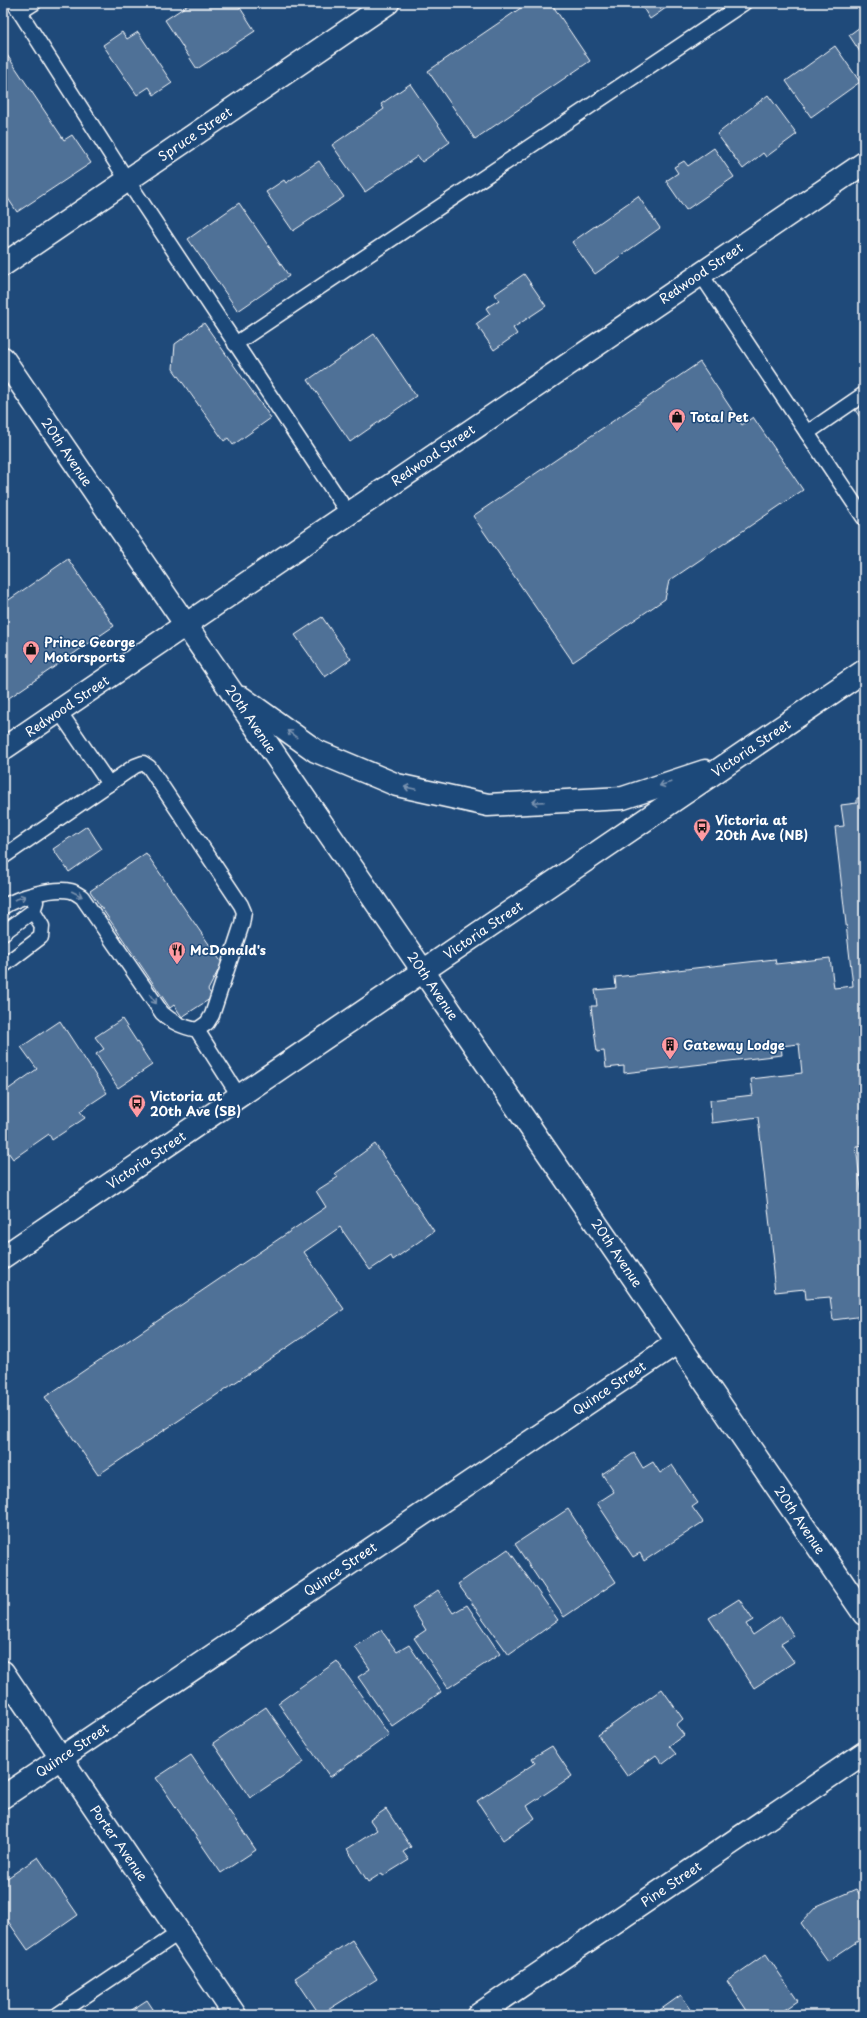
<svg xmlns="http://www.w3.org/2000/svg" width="867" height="2018" font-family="'Playpen Sans',sans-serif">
<rect width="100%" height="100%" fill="#1f4a7a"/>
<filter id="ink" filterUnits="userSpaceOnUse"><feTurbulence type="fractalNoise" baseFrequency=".025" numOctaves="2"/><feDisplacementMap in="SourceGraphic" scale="8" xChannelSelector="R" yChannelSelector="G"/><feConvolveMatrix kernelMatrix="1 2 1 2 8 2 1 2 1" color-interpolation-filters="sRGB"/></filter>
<g filter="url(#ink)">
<g fill="#507197" stroke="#fff">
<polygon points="191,3 237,3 255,31 197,69 165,20"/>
<polygon points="528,3 551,3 590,61 475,139 428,71"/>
<polygon points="640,3 673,3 650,19"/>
<polygon points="864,24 864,58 849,35"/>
<polygon points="122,32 127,39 138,32 172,83 154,95 149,87 137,95 103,45"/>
<polygon points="835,46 860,82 811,117 786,81"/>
<polygon points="3,49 64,140 72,135 91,163 17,212 3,191"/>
<polygon points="410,84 450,142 422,162 418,156 365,192 332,145 384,109 381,104"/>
<polygon points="768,95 797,134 766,157 763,153 743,169 717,134"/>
<polygon points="714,148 734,177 686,210 666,181 678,173 674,167 684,161 688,166"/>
<polygon points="319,161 344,197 293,231 266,192 284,180 286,183"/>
<polygon points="638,196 660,228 595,274 572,242"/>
<polygon points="239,203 289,276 238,311 188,239"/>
<polygon points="524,274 546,306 513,328 517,334 494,350 476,324 490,314 486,308 499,300 495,294"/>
<polygon points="204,323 271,418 233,445 228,438 224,441 173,369 175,344"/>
<polygon points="374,334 416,396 350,442 308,380"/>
<polygon points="700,362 742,425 753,417 803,490 669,581 665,599 573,662 473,516"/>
<polygon points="864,404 864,423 855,410"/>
<polygon points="68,559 114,626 3,702 3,604"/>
<polygon points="322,617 351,659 325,677 295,635"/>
<polygon points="857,798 864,798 864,1145 856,1146 864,1215 864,1316 833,1320 830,1297 806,1299 805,1289 775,1292 772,1263 774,1263 758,1117 712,1123 710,1100 753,1095 751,1079 802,1073 799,1044 781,1046 782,1055 624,1073 624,1066 606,1068 604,1051 597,1052 591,1006 597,1006 595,990 616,988 615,977 775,959 776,964 830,958 834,988 853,986 835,827 844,826 841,805 857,803"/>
<polygon points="87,826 102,849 69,872 53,849"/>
<polygon points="146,853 222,963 208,990 213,997 182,1017 174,1005 170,1008 90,891"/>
<polygon points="122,1019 152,1065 118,1088 96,1054 104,1049 95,1037"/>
<polygon points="60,1021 107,1093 80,1111 85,1118 52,1140 49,1134 13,1159 3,1145 3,1093 37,1069 21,1047"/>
<polygon points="375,1144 434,1231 393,1260 391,1256 370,1270 340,1227 304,1252 344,1309 98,1475 45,1397 326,1207 316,1191 338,1177 335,1173"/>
<polygon points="634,1453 643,1468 653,1462 660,1473 672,1465 698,1503 692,1507 703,1522 644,1561 640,1553 633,1557 597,1503 614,1492 602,1474"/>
<polygon points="568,1509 616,1582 564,1617 515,1544"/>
<polygon points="508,1549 558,1620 509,1655 458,1584"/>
<polygon points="438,1590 453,1613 467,1605 500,1654 448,1688 414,1638 426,1630 412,1608"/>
<polygon points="739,1599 753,1620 746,1624 753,1635 781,1616 794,1636 781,1644 794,1662 754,1688 709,1618"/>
<polygon points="381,1630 397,1652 409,1645 441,1692 392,1726 358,1677 370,1669 355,1647"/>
<polygon points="337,1661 389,1735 330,1777 278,1703"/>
<polygon points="662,1689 683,1719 676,1725 684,1735 669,1746 676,1754 663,1764 656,1755 627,1776 598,1735"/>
<polygon points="266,1707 304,1762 250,1798 213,1743"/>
<polygon points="552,1746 572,1776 527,1806 535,1818 503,1840 477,1801 535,1763 532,1758"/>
<polygon points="191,1755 256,1850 221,1873 156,1778"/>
<polygon points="386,1809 411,1847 403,1852 409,1860 383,1876 382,1873 368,1882 347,1849 377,1830 370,1820"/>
<polygon points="38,1857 78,1915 28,1950 3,1914 3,1881"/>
<polygon points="856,1889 864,1901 864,1937 828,1961 801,1923 817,1906"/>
<polygon points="352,1940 377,1979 320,2015 295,1978"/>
<polygon points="766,1954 798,2001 777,2015 750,2015 727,1981"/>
<polygon points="681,1995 695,2015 658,2015 661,2012 660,2010"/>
<polygon points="147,2000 157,2015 124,2015"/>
</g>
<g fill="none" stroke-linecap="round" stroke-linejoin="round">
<g stroke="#fff" stroke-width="17">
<g id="service">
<polyline points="14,3 127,180 348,513"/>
<polyline points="20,12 34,3"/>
<polyline points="700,273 864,518"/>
<polyline points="235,344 744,3"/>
<polyline points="807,433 864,394"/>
<polyline points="59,711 109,784"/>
<polyline points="3,857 135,766 143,763 149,767 241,905 244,912 242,924 212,1015 207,1023 197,1030"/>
<path d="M 3,907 C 18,897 53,887 71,891 C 75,892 79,895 82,897 L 162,1013 C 173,1023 183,1027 197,1030 L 239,1096"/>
<polyline points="3,933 33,911 36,902"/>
<polyline points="3,966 41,937 42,926 33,911"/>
<polyline points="57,2015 180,1932"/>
</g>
</g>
<g stroke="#fff" stroke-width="25">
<g id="minor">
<polyline points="3,265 388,3"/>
<polyline points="3,749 864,163"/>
<polyline points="3,1672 235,2015"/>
<polyline points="3,1797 678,1342"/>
<polyline points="478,2015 864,1753"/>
</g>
</g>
<g stroke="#fff" stroke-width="25">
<polyline id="tertiary" points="3,1257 423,971 864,1614"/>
</g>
<g stroke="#fff" stroke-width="25">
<g id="trunk">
<polyline points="3,358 423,971 864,671"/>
<polyline points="242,698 316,751 397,785 488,805 623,798 705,771"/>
</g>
</g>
<use href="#service" stroke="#1f4a7a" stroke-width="14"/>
<use href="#minor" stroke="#1f4a7a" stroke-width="22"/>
<use href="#tertiary" stroke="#1f4a7a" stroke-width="22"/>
<use href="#trunk" stroke="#1f4a7a" stroke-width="22"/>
</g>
<defs><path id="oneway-shaft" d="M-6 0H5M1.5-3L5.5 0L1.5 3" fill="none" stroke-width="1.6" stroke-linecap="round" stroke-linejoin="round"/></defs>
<g stroke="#7992af">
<use href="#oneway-shaft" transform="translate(292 734) rotate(-144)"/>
<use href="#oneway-shaft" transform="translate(665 784) rotate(162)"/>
<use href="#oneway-shaft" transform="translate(410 788) rotate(-168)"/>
<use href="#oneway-shaft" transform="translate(538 802) rotate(177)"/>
<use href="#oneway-shaft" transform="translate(77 894) rotate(27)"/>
<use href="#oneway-shaft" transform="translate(20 898) rotate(-18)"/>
<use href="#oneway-shaft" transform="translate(153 999) rotate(55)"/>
</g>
</g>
<defs>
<g id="shop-pin" transform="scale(0.9)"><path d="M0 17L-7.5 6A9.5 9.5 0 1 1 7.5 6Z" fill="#ff9aa2" stroke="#1f4a7a"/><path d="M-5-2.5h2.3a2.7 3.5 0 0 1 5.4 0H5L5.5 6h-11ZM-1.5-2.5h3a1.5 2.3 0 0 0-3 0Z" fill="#111"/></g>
<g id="bus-pin" transform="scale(0.9)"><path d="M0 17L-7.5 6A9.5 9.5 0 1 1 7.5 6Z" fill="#ff9aa2" stroke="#1f4a7a"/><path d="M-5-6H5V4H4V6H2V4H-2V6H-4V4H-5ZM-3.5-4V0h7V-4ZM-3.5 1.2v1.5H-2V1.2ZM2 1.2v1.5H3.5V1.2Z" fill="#111"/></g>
<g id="restaurant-pin" transform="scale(0.9)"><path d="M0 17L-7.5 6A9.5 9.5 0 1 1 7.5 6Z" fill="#ff9aa2" stroke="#1f4a7a"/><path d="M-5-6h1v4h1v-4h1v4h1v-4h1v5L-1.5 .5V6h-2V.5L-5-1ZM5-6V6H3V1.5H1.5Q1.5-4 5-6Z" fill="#111"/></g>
<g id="building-pin" transform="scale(0.9)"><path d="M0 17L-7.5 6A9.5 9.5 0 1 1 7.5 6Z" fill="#ff9aa2" stroke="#1f4a7a"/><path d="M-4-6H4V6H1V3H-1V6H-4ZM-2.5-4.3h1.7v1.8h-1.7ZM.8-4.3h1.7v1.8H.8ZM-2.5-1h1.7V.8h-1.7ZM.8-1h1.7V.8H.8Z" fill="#111"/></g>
</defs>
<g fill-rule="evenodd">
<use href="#shop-pin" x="677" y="417"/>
<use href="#shop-pin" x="31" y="649"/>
<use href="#bus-pin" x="702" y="827"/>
<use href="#restaurant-pin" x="177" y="950"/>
<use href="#building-pin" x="670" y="1045"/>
<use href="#bus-pin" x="137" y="1103"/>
</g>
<g text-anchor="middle" stroke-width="3" stroke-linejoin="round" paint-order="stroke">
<g font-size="13" fill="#fff" stroke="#1f4a7a">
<text transform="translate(195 134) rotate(-34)" y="5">Spruce Street</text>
<text transform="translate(701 273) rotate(-34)" y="5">Redwood Street</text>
<text transform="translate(67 452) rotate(56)" y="5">20th Avenue</text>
<text transform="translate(433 455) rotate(-34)" y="5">Redwood Street</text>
<text transform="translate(67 706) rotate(-34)" y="5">Redwood Street</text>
<text transform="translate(251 719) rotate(56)" y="5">20th Avenue</text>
<text transform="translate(751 748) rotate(-34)" y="5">Victoria Street</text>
<text transform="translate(483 930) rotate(-34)" y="5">Victoria Street</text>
<text transform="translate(433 986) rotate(56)" y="5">20th Avenue</text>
<text transform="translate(146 1160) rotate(-34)" y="5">Victoria Street</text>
<text transform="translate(617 1253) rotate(56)" y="5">20th Avenue</text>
<text transform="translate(609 1388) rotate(-34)" y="5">Quince Street</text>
<text transform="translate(800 1520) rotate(56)" y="5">20th Avenue</text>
<text transform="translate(340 1569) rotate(-34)" y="5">Quince Street</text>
<text transform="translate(72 1750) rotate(-34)" y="5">Quince Street</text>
<text transform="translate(119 1843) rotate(55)" y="5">Porter Avenue</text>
<text transform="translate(671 1884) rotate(-34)" y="5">Pine Street</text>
</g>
<g font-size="13" font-weight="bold" fill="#fff" stroke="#1f4a7a" text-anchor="start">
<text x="690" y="422">Total Pet</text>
<text x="44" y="647">Prince George<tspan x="44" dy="15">Motorsports</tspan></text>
<text x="715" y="825">Victoria at<tspan x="715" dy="15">20th Ave (NB)</tspan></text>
<text x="190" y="955">McDonald's</text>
<text x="683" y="1050">Gateway Lodge</text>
<text x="150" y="1101">Victoria at<tspan x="150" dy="15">20th Ave (SB)</tspan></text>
</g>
</g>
<rect width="867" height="2018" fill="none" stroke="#1f4a7a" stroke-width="16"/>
<rect x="8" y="8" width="851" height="2002" fill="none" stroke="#fff" stroke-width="1.5" filter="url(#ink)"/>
</svg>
